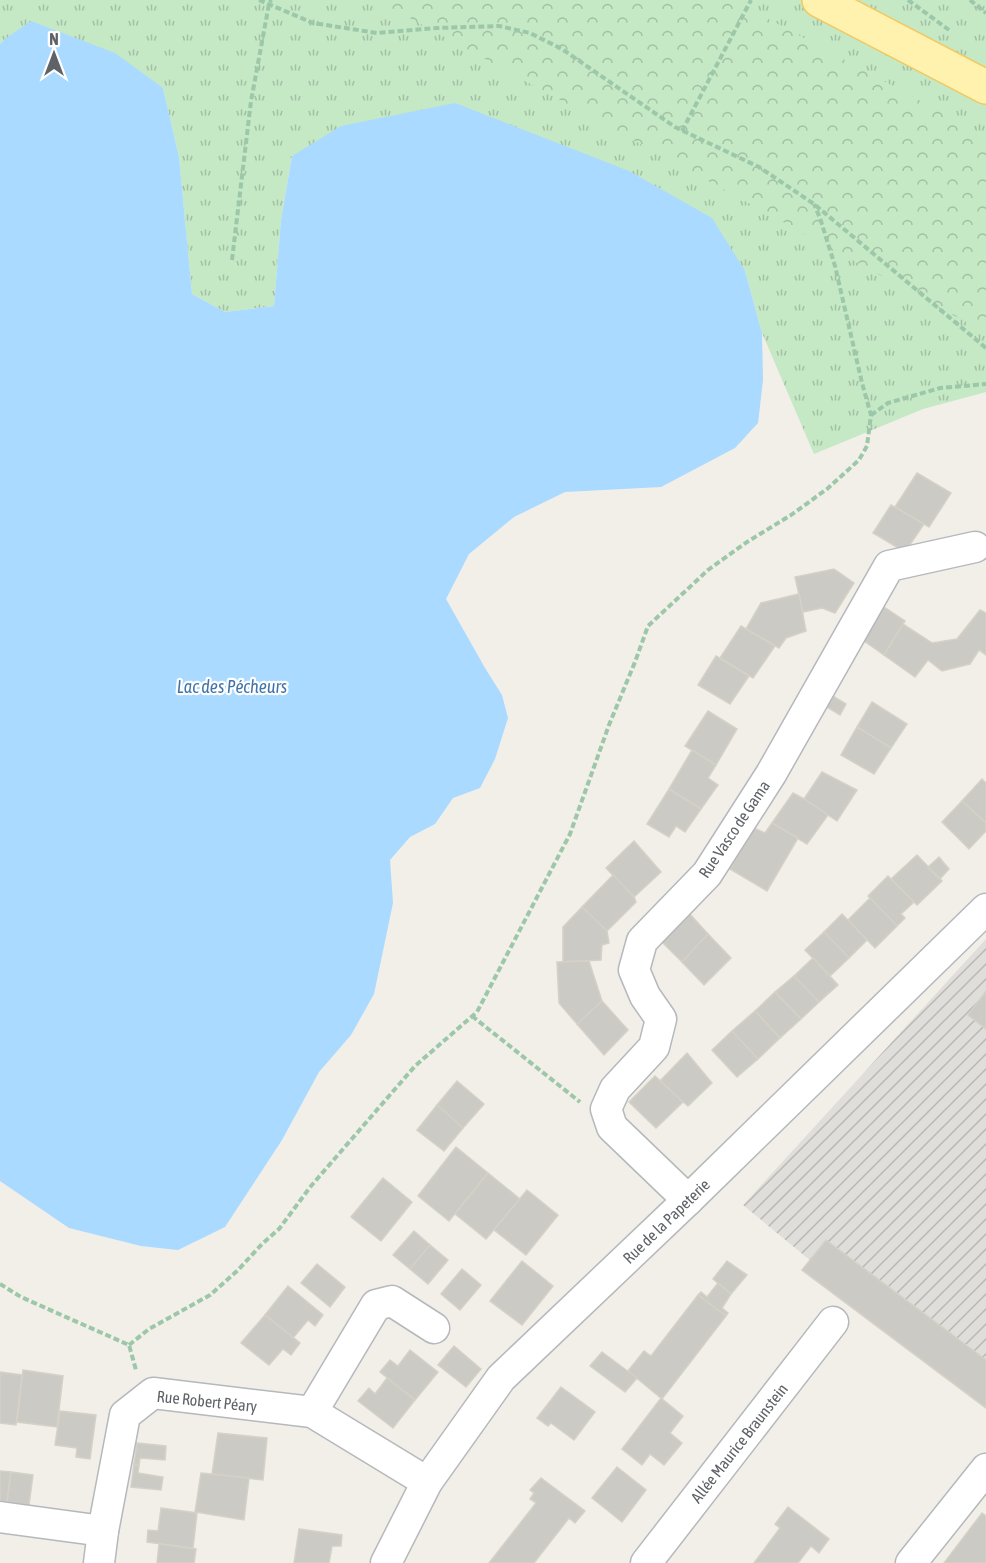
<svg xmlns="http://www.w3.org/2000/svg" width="986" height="1563" font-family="'Asap Condensed',sans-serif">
<defs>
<pattern id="industrial-furrows" width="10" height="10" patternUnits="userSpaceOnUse" patternTransform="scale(1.5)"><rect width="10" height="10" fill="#e0deda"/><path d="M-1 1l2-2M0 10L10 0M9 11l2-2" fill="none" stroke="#b9b8b5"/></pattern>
<pattern id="grass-tufts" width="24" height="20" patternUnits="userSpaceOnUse" patternTransform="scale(1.5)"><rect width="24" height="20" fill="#c5e8c5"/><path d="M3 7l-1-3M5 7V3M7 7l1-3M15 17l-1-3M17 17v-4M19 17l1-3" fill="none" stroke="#a3c0a4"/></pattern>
<pattern id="forest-crowns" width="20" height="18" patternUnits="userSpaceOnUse" patternTransform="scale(1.5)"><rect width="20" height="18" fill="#c5e8c5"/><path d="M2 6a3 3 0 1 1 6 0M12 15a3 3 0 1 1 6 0" fill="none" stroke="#a3c0a4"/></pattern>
</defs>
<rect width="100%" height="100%" fill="#f1efe8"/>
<polygon fill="url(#industrial-furrows)" points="986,939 986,1405 743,1205"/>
<polygon fill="url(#grass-tufts)" points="0,0 986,0 986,392 923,409 814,454 762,333 745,271 292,155 281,220 274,306 225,312 192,294 179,157 163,88 5,39 0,44"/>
<polygon fill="url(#forest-crowns)" points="377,0 733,0 986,136 986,333"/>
<polygon fill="#aadaff" points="31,21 115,53 163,88 179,157 192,294 225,312 274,306 281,220 292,156 341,126 455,103 629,171 712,218 745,271 762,333 763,380 758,423 735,448 661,487 565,492 514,517 469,554 446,599 485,668 502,695 508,718 495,759 480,788 453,798 435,824 410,837 390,860 393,903 374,994 351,1035 319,1072 282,1140 225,1227 178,1250 141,1246 69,1228 0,1181 0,44 5,39"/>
<g fill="#cccac5" stroke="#d6d1c6" stroke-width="1.5">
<polygon points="917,473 951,493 929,527 895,507"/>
<polygon points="891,505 924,524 905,552 873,533"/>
<polygon points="834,569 854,583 835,613 822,608 803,612 795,577"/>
<polygon points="799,594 806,631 786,638 779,648 746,629 761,603"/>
<polygon points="878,603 905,621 884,655 857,636"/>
<polygon points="980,610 986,613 986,655 979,650 970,664 942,671 928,660 915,677 884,655 903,624 932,643 957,639"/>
<polygon points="741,626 775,646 753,678 720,658"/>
<polygon points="716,656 749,676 730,704 698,685"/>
<polygon points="823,690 846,704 840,715 817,701"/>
<polygon points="872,702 907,724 891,748 857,727"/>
<polygon points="708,711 737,729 716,765 685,746"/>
<polygon points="857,727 891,748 874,774 841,755"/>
<polygon points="692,750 716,765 708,778 718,785 701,809 669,789"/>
<polygon points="822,772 857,790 837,821 804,799"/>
<polygon points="982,779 986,783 986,823 962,801"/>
<polygon points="669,789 701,809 685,832 676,826 669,837 647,824"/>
<polygon points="793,793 804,799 828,815 807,844 772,823"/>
<polygon points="962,801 986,823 986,831 969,849 942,822"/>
<polygon points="772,823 798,838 767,891 730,869 754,828 765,833"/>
<polygon points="634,841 661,872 634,897 606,868"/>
<polygon points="917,855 942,881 917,905 891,879"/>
<polygon points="939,857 949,869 940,879 928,867"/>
<polygon points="613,875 634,897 636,902 607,931 582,907"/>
<polygon points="888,876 914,902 901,914 905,918 897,926 868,896"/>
<polygon points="870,898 897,926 875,948 848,920"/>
<polygon points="582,907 607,931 609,943 602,945 601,960 563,962 563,927"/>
<polygon points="688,912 708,934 682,962 661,941"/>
<polygon points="842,914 867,940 849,958 824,932"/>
<polygon points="824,932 849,958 830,976 805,950"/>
<polygon points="708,934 731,958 704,985 682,962"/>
<polygon points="813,958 838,985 819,1002 794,976"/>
<polygon points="589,961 602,1001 577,1024 559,1003 557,962"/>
<polygon points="794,976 819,1002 801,1019 775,992"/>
<polygon points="986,991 986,1029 968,1015"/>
<polygon points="775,992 801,1019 780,1038 755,1011"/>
<polygon points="602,1001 628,1030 604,1055 577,1024"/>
<polygon points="755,1011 780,1038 758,1059 732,1031"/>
<polygon points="732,1031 758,1059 737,1077 712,1050"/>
<polygon points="687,1053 712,1083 688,1106 660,1081"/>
<polygon points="655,1076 683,1102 656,1128 629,1102"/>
<polygon points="457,1081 484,1104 463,1128 437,1105"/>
<polygon points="437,1105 463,1128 444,1151 417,1130"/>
<polygon points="456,1147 488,1173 449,1221 418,1196"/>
<polygon points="488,1173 520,1199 486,1239 455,1214"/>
<polygon points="383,1178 412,1202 381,1241 351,1217"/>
<polygon points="527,1190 558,1215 526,1255 494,1230"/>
<polygon points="414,1231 430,1245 410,1269 393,1255"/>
<polygon points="826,1240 986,1360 986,1408 802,1270"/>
<polygon points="430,1245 448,1260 428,1284 410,1269"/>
<polygon points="522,1261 553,1286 522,1325 490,1301"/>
<polygon points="727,1261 747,1275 731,1294 713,1279"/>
<polygon points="317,1264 345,1287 330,1307 301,1283"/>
<polygon points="462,1269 481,1285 460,1310 441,1294"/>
<polygon points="718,1283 731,1294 722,1308 728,1313 726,1316 698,1295 701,1292 707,1297"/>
<polygon points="288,1286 323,1315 315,1326 308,1320 293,1338 265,1315"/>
<polygon points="698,1295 726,1316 662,1399 628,1371 644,1351 651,1356"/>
<polygon points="265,1315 300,1343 291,1355 283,1349 269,1365 241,1343"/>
<polygon points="454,1346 481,1369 466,1387 438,1365"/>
<polygon points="410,1350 438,1372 415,1400 380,1372 390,1360 398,1366"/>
<polygon points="602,1352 637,1378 625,1392 590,1366"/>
<polygon points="23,1370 63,1376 57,1427 17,1422"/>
<polygon points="0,1372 22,1375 16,1425 0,1423"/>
<polygon points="387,1378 415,1400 393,1428 358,1401 369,1388 375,1394"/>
<polygon points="561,1387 595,1412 574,1440 551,1423 548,1426 537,1418"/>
<polygon points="661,1398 683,1416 670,1433 682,1443 664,1465 650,1454 642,1465 622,1449"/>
<polygon points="60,1411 96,1415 90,1459 76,1457 77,1448 55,1445"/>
<polygon points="218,1433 267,1438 263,1480 212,1474"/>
<polygon points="137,1443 166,1446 165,1460 140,1458 139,1465 134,1464"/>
<polygon points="134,1464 139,1465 138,1473 163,1477 161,1490 131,1487"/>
<polygon points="617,1467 646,1490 622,1522 592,1498"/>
<polygon points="0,1471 11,1472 7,1502 0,1501"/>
<polygon points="11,1472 33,1475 29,1505 7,1502"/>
<polygon points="201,1473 249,1478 244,1520 195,1512"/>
<polygon points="541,1478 585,1511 575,1523 569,1518 534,1563 489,1563 536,1503 530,1499 534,1493 530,1490"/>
<polygon points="788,1507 829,1539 819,1553 811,1546 798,1563 754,1563 780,1528 775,1524"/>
<polygon points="161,1508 197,1513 193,1548 147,1542 148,1530 158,1531"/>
<polygon points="982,1513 986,1516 986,1563 944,1563"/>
<polygon points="299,1529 342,1535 341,1546 332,1546 329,1563 294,1563"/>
<polygon points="159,1544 196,1549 194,1563 157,1563"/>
</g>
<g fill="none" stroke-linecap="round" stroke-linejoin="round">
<g stroke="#b5b8bc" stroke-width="33">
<g id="minor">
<polyline points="688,1200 612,1127 606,1109 615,1089 654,1047 661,1019 645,996 634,970 642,941 707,874 771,774 889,566 975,547"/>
<polyline points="312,1412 376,1305 392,1301 434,1328"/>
<polyline points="0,1517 103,1531 125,1415 153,1393 312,1412 427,1482"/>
<polyline points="99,1563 103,1531"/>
<polyline points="386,1563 427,1482 501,1378 688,1200 986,909"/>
<polyline points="646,1563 833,1322"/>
<polyline points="911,1563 986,1469"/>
</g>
</g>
<g stroke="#f2c960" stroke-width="36">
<polyline id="major" points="819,0 986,87"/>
</g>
<g stroke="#9cc7a9" stroke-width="4" stroke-dasharray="6 3" stroke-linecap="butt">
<polyline points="259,0 313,23 377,33 437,28 499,26 530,33 562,49 675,127 759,167 814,204 986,348"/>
<polyline points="908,0 949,30"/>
<polyline points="970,0 986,13"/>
<polyline points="682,131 751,0"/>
<polyline points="232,260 251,101 269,4 271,0"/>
<polyline points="871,415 888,403 940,388 986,384"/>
<polyline points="472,1016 580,1102"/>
<polyline points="0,1284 21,1297 129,1345 136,1370"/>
<polyline points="129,1345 149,1329 210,1295 238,1270 262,1244 279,1229 311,1186 415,1066 477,1012 570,834 609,725 635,662 648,626 708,570 747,542 791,515 827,489 859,460 867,446 871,415 862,383 835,266 820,218 814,204"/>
</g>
<use href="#minor" stroke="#fff" stroke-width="30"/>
<use href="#major" stroke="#fff2af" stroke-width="33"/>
</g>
<g text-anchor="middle" stroke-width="4.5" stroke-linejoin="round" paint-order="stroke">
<g font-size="16" fill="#5f6368" stroke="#fff">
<text transform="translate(734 829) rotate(-56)" y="6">Rue Vasco de Gama</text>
<text transform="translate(666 1221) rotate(-44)" y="6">Rue de la Papeterie</text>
<text transform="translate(207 1401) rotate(6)" y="6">Rue Robert Péary</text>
<text transform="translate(739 1443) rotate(-52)" y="6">Allée Maurice Braunstein</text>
</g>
<g font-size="18" font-style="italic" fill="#4174aa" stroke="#fff">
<text x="232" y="693">Lac des Pécheurs</text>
</g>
</g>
<g transform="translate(54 54)" stroke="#ffffff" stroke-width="4.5" paint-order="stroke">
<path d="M0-4.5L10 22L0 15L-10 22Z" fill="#5f6368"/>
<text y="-9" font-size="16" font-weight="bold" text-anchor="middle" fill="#5f6368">N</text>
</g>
</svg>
